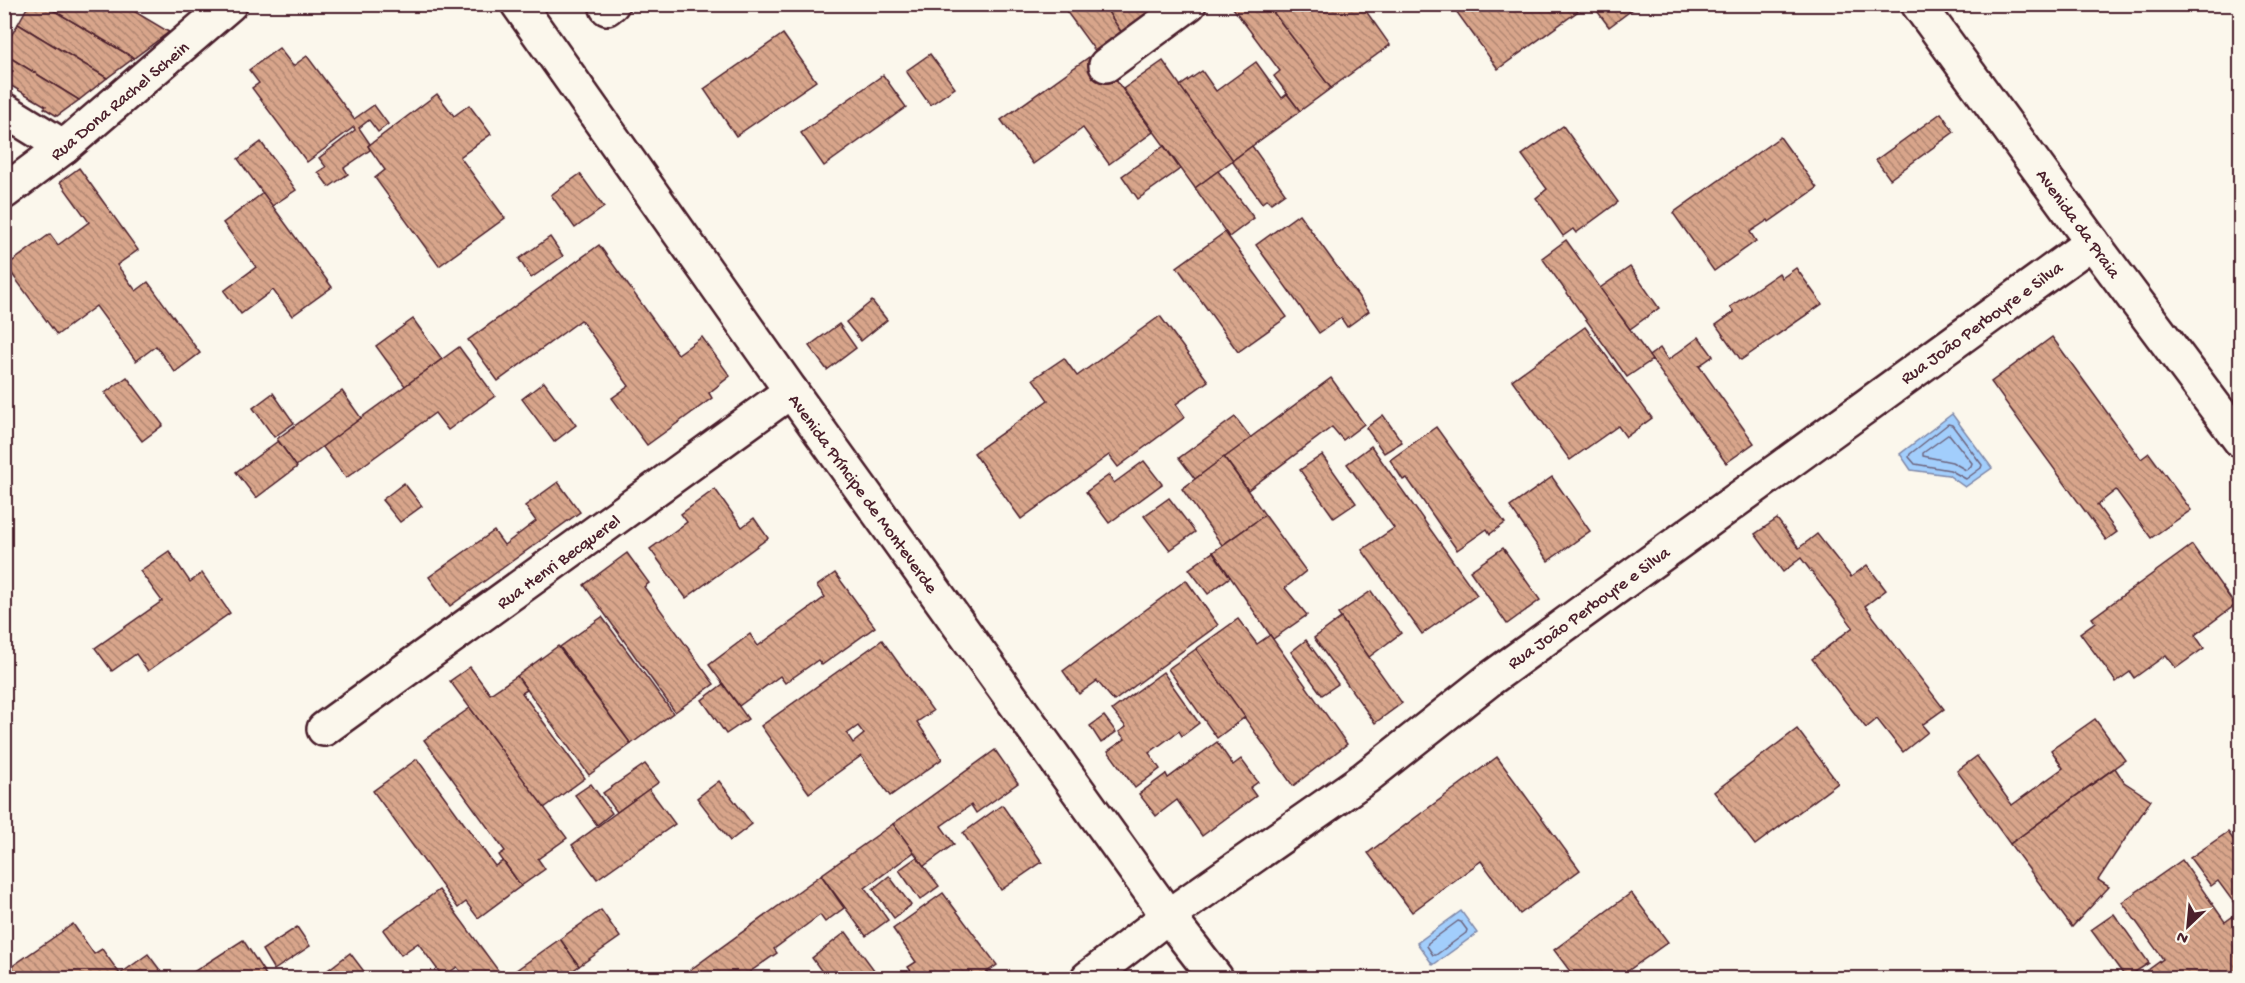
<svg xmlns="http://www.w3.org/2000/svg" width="2245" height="983" font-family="'Gochi Hand',sans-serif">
<defs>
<pattern id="building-back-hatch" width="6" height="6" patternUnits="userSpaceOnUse" patternTransform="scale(1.5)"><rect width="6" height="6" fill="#d8a58b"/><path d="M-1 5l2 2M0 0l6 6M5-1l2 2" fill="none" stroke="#b18672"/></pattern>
</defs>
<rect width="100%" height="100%" fill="#fbf7ec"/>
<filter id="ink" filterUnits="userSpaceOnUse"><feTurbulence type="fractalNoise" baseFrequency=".0167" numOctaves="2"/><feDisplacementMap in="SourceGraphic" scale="12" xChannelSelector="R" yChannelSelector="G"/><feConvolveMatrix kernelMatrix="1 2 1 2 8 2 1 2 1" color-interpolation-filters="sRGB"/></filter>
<g filter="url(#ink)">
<g fill="#a2cefc" stroke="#7f88a8" stroke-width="1.5">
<polygon points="1952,414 1992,468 1965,487 1948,475 1911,470 1900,454"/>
<polygon points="1461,911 1477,933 1433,965 1417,943"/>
</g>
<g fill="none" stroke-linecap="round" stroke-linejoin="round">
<g stroke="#6d657f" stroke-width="1.5">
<polygon points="1948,424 1952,425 1982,465 1981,468 1966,479 1950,470 1915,464 1909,457 1910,454"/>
<polygon points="1949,434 1972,463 1971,466 1966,470 1952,462 1923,456 1923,453"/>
<polygon points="1458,921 1461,922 1467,930 1466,933 1436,955 1433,955 1427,946 1428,943"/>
</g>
</g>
<g fill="url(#building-back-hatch)" stroke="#4a1f2b" stroke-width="1.5" fill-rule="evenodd">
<polygon points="29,4 43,4 134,58 107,78 18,24"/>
<polygon points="50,4 122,4 169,32 134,58 48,7"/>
<polygon points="1061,4 1103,4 1122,33 1096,52"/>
<polygon points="1103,4 1145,4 1150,12 1122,33"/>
<polygon points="1230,4 1267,4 1331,88 1300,111 1274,76 1280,71"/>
<polygon points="1267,4 1361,4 1390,45 1331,88"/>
<polygon points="1465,4 1588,4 1498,69 1456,11"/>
<polygon points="1592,4 1630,4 1633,9 1609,27"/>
<polygon points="18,24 107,78 79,100 4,54 4,47"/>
<polygon points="783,34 816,81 736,136 704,89"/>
<polygon points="279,48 293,66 307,56 354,119 374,105 388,124 378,132 369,120 359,128 370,144 368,146 370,150 344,168 348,174 329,187 318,172 326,167 319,158 355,130 354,127 307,162 252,88 259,83 249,70"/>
<polygon points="1096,52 1153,132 1109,164 1083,128 1033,164 1001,120"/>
<polygon points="4,54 79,100 57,116 44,108 46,106 6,83 13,71 4,66"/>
<polygon points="930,54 955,88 930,105 906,71"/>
<polygon points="1163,61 1233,160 1195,188 1123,89"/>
<polygon points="1256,62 1282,98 1287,94 1300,111 1233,160 1180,86 1202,71 1216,91"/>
<polygon points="883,75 906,107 824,166 801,133"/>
<polygon points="437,94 454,116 469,105 491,134 460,157 505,218 439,266 375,178 385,170 368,146"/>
<polygon points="1941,113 1954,132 1890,179 1876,160"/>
<polygon points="1563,126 1618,202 1576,233 1573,229 1563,236 1536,198 1547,189 1522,155"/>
<polygon points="1780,137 1817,188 1769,222 1768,220 1750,232 1756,241 1714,271 1673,213"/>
<polygon points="261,142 296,190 272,206 238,159"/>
<polygon points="1164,146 1180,169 1138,199 1122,176"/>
<polygon points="1252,146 1285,193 1271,203 1267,199 1262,203 1232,161"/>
<polygon points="79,168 138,250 117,265 136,291 148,282 200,353 175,372 156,346 136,361 96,306 57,335 6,266 50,234 58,245 89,222 60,182"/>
<polygon points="1218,171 1254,218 1229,237 1195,188"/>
<polygon points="580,174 604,207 575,228 551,195"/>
<polygon points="263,193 332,287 292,316 273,290 241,314 224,291 256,267 223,223"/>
<polygon points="1299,214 1369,311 1347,327 1341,318 1319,333 1256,245"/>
<polygon points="1225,232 1287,317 1238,352 1177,267"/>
<polygon points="550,237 563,256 531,278 519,259"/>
<polygon points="1566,240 1652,360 1627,377 1542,258"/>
<polygon points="599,245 678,354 702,337 730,376 709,393 712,398 647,445 612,398 629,386 581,320 498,381 468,340"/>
<polygon points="1630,267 1659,308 1630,329 1600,288"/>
<polygon points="1796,268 1822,304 1741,360 1716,325 1734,312 1730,307 1779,273 1782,278"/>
<polygon points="872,301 887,320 861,341 846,322"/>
<polygon points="1160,316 1208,381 1176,404 1185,417 1118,467 1109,455 1021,519 974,453 1048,400 1033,379 1064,358 1077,376"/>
<polygon points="413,319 442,359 405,386 376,346"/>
<polygon points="839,324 856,348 827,370 809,346"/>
<polygon points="1585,327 1652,418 1626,437 1618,426 1570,460 1512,380"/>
<polygon points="1699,337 1713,356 1699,366 1754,443 1726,463 1649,356 1660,348 1668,360"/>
<polygon points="2052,337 2141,459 2149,453 2191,510 2151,538 2116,490 2097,505 2117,532 2106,540 1991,382"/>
<polygon points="459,347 495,396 448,430 435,413 346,478 322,446"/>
<polygon points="127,377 163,425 142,441 105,393"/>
<polygon points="1331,378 1364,424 1343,440 1332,427 1248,490 1224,457"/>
<polygon points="544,382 576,425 554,442 522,399"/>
<polygon points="342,391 361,418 296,466 277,439"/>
<polygon points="273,393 294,423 274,437 253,408"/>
<polygon points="1383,415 1402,442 1384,453 1366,428"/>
<polygon points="1235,417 1251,438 1195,479 1179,458"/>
<polygon points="1436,427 1505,523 1490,534 1487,529 1457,550 1407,478 1403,480 1390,460"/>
<polygon points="278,441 297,467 256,498 236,472"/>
<polygon points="1371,446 1477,595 1422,634 1362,550 1394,528 1347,464"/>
<polygon points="1322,455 1356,503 1334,518 1300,470"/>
<polygon points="1224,457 1265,515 1222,545 1182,489"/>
<polygon points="1144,461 1162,484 1109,523 1086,492 1109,475 1114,483"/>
<polygon points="1552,477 1590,531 1548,561 1510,507"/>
<polygon points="558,482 580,512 450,606 429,577 494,531 504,545 536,521 525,506"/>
<polygon points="404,483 422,506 400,522 382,500"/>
<polygon points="715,489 742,527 754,518 768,538 686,598 650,549 687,522 681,514"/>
<polygon points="1169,498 1195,532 1170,550 1144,516"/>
<polygon points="1265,515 1306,571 1285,588 1307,615 1273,639 1213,552"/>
<polygon points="1777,519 1799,548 1817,534 1851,577 1867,565 1886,590 1865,606 1944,709 1922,725 1928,732 1903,752 1877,719 1866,728 1812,659 1853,627 1801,558 1783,572 1755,534"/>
<polygon points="2192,545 2235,605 2195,635 2204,648 2176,668 2166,655 2134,678 2130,672 2116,682 2080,633 2095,622 2092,618"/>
<polygon points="1503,548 1540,600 1507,624 1470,571"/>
<polygon points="169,551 190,582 202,573 230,613 148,671 136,654 112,671 95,648 162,601 140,571"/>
<polygon points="1213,552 1230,577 1208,594 1189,569"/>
<polygon points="627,553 649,583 644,587 714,684 675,712 584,585"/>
<polygon points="835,573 875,627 822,665 818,660 785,683 780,676 739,706 709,665 750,634 758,646 825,597 817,586"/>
<polygon points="1186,580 1218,625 1114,701 1097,681 1079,694 1063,671"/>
<polygon points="1371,591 1401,633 1369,657 1338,614"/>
<polygon points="602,617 673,713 631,744 560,647"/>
<polygon points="1341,618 1402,703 1375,723 1314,638"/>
<polygon points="1238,619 1257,644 1270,635 1347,744 1293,786 1196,649"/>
<path d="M 882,640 L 933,711 L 917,722 L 942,759 L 890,796 L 861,756 L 809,793 L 761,726 ZM 858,726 L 864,734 L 853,743 L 847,734 Z"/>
<polygon points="1306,640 1338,684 1322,695 1291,652"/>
<polygon points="558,646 631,744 589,775 517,676"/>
<polygon points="1196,649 1245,717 1217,738 1168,669"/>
<polygon points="470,667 490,694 517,676 527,690 522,693 585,778 544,808 450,681"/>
<polygon points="1163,672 1199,723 1182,736 1179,731 1149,753 1160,769 1135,788 1108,751 1125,739 1119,732 1126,727 1112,710"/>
<polygon points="723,684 748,719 726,734 702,700"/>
<polygon points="470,708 567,838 538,859 545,869 521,886 499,855 505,851 424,740"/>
<polygon points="1104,716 1116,732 1101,743 1090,726"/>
<polygon points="2095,719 2125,760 2010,844 1957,771 1977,756 2012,805 2063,768 2051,750"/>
<polygon points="1797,729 1838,783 1755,845 1714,792"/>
<polygon points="1217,742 1233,765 1241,759 1258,782 1250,788 1256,796 1202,836 1177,800 1156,816 1139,794 1166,774 1168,778"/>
<polygon points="995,750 1018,783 976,813 971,805 941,826 954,844 924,866 893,824"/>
<polygon points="1497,757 1580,870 1520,914 1481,861 1412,912 1368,853"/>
<polygon points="417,759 495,866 503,861 521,886 478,918 466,902 458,908 373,791"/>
<polygon points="645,764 659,782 617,812 603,793"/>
<polygon points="2115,768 2124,782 2151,800 2098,880 2109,887 2072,927 2010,844"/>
<polygon points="719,781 752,824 730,841 697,798"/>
<polygon points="591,784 612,813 597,825 575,795"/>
<polygon points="649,789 675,824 597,879 572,845"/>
<polygon points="1002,805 1042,862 1001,890 963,833"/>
<polygon points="893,824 914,852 865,888 888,920 866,936 821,875"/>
<polygon points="2228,832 2240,849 2240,978 2137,978 2163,959 2122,902 2182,860 2225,922 2240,911 2218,881 2211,886 2190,858"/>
<polygon points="917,857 939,886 920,900 899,870"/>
<polygon points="821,875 844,908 825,922 820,915 774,949 777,953 741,978 679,978"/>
<polygon points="889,876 911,905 894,918 873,889"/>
<polygon points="439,890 500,973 492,978 466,978 457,967 443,977 418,943 401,955 383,930"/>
<polygon points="943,893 997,965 978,978 916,978 908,967 916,962 893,929"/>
<polygon points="1631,893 1668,942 1618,978 1575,978 1554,950"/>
<polygon points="601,910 620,937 579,966 560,939"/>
<polygon points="2114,914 2149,963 2126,978 2091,930"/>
<polygon points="73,924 94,954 102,949 120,974 148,954 166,978 4,978 4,972"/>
<polygon points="297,927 310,946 274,970 262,950"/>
<polygon points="846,932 880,978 816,978 823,973 812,958"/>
<polygon points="560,939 579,966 562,978 505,978"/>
<polygon points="243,940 268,978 184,978"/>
<polygon points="350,953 369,978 334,978 328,970"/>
</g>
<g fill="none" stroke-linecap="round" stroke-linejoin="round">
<g stroke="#4a1f2b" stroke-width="38">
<g id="minor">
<polyline points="518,4 791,391 1168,916 1216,978"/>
<polyline points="1918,4 2092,242 2240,440"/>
<polyline points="607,8 612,4"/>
<polyline points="1106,65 1189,4"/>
<polyline points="4,110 64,147"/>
<polyline points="4,192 64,147 230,4"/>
<polyline points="324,729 791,391"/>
<polyline points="1088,978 1168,916 1365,778 1490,679 2092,242"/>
</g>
</g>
<use href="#minor" stroke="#fbf7ec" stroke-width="33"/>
</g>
</g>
<g text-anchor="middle" stroke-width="4.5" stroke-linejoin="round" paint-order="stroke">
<g font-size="18" fill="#4a1f2b" stroke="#fbf7ec">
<text transform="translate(119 100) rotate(-40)" y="6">Rua Dona Rachel Schein</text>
<text transform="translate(2079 223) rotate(54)" y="6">Avenida da Praia</text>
<text transform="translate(1981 322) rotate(-36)" y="6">Rua João Perboyre e Silva</text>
<text transform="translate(864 493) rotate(54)" y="6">Avenida Príncipe de Monteverde</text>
<text transform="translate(558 561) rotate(-36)" y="6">Rua Henri Becquerel</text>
<text transform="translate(1588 607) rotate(-36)" y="6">Rua João Perboyre e Silva</text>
</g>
</g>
<rect width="2245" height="983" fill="none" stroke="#fbf7ec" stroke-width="24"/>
<rect x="12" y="12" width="2221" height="959" fill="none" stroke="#4a1f2b" stroke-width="2" filter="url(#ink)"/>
<g transform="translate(2188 926) rotate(206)" stroke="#fbf7ec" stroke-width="4.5" paint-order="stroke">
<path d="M0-4.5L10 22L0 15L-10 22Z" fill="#4a1f2b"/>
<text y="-9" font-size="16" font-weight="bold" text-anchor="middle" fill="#4a1f2b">N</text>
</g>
</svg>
